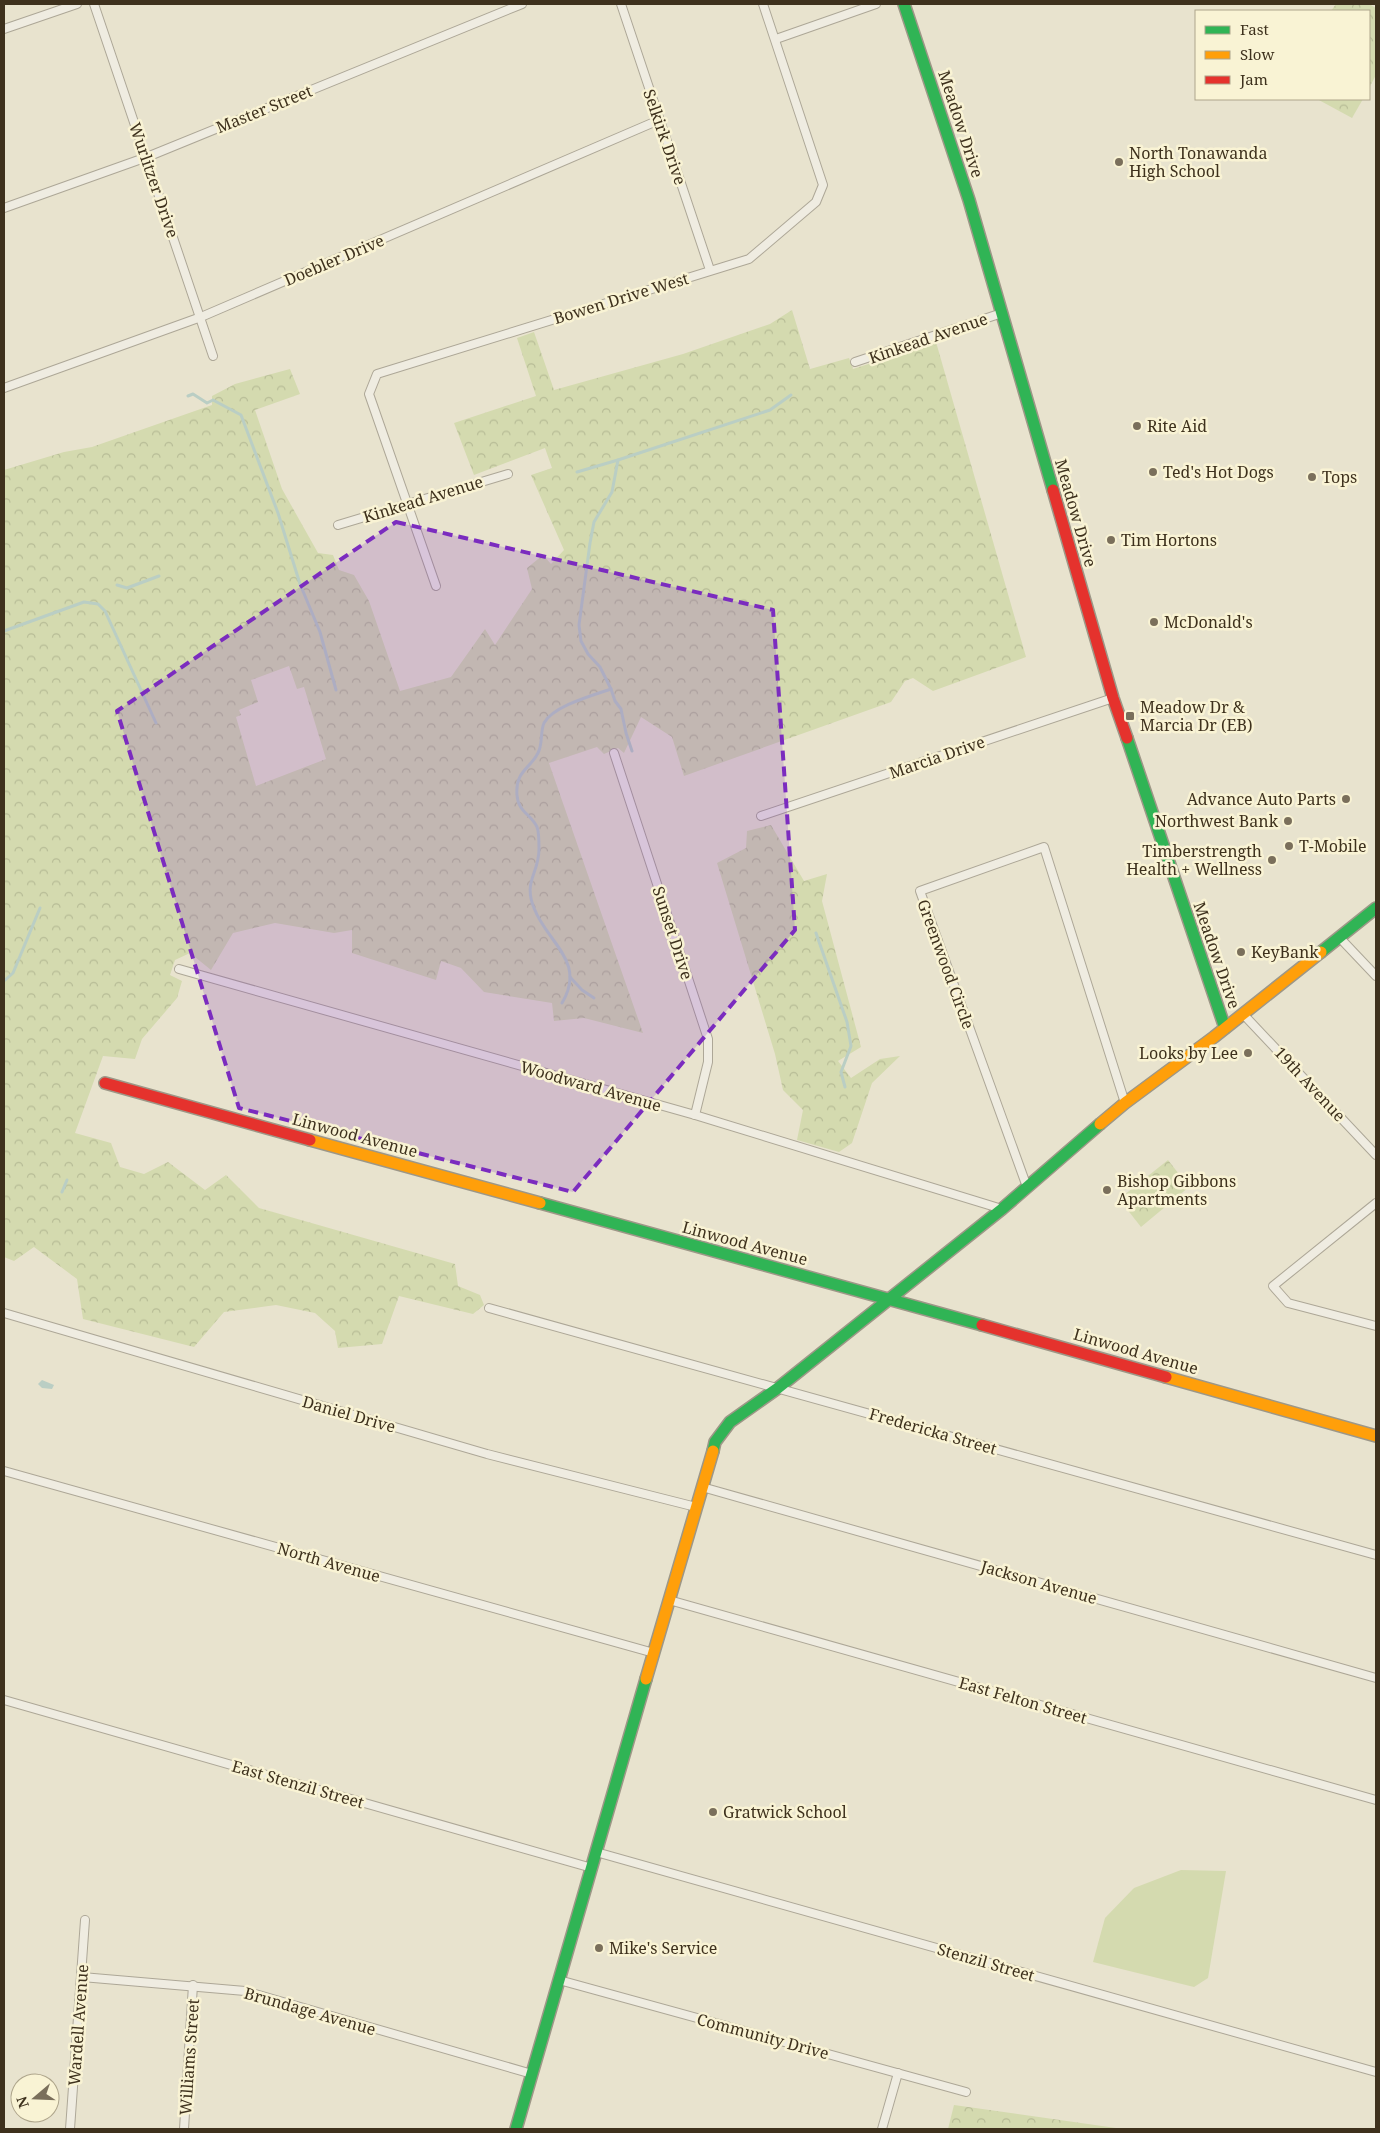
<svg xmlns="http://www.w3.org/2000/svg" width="1380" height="2133" font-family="'Noto Serif',serif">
<defs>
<pattern id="forest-crowns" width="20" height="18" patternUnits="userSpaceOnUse" patternTransform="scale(1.25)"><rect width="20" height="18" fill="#d4daaf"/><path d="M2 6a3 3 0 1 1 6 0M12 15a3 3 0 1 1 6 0" fill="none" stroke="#b7bc96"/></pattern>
</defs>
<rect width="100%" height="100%" fill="#e8e3ce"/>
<g fill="url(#forest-crowns)" fill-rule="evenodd">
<polygon points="1336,4 1369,4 1376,8 1376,75 1369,88 1369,11 1331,11"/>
<polygon points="1317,99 1363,99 1352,118"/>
<path d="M 792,310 L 810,369 L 849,358 L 853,369 L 936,342 L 1026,657 L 933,691 L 913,678 L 905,681 L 891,702 L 684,776 L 672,737 L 641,717 L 624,753 L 618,748 L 604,754 L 597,747 L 549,763 L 643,1033 L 584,1018 L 554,1021 L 552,1003 L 484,992 L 461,968 L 441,961 L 436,980 L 352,953 L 352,930 L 334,933 L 275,923 L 233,933 L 211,970 L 190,953 L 175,960 L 170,975 L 182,981 L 177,998 L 142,1039 L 135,1059 L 103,1056 L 75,1133 L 111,1143 L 120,1167 L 144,1174 L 168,1162 L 205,1190 L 226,1175 L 259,1208 L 455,1264 L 458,1286 L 480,1295 L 484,1305 L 473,1314 L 399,1296 L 382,1344 L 338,1348 L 335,1331 L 315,1313 L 276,1305 L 224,1312 L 194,1347 L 83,1319 L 77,1279 L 34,1247 L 14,1261 L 4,1257 L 4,470 L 64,452 L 92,447 L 212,405 L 212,396 L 235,384 L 290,369 L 300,394 L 255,410 L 282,489 L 318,553 L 333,555 L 339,570 L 354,575 L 369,601 L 400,691 L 451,677 L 485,629 L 495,645 L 532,589 L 527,568 L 543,555 L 551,564 L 564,550 L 531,475 L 552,468 L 545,448 L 474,475 L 454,423 L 536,396 L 517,338 L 534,332 L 554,390 L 683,354 L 770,324 ZM 289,666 L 297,689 L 304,687 L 326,759 L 256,786 L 236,717 L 241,715 L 239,710 L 258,702 L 251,680 Z"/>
<polygon points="771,825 804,881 827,874 822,901 861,1047 838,1061 851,1078 880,1059 900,1056 872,1083 852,1143 839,1152 797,1140 803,1110 783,1090 775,1054 717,863 746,848 747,831"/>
<polygon points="1168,1160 1189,1187 1141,1227 1119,1199"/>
<polygon points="954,2105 1123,2129 948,2129"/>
</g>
<polygon fill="#d4daaf" points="1181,1870 1226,1871 1208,1978 1194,1987 1093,1962 1105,1918 1134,1888"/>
<polygon fill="#bacec4" points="42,1380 54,1385 52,1389 42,1388 38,1384"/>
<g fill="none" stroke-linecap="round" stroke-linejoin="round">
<g stroke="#bacec4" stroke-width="3">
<polyline points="188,396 193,394 207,403 213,400 241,415 278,513 300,584 320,632 336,690"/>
<polyline points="618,460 612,492 594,522 590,543 579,625 581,641 588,654 600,667 611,689 615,701 621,709 626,733 632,751"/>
<polyline points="577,472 618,460 770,410 791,395"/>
<polyline points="117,585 127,588 159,576"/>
<polyline points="4,631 84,602 98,604 105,611 156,723"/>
<polyline points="816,933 847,1022 851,1046 841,1072 845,1087"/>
<polyline points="570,977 582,990 594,998"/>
<polyline points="4,981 13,973 40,908"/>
<path d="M 562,1003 C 587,961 547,943 534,908 C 523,881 539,874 539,849 C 539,843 539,832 537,827 C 531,814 518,812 517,795 C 515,771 530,769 538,753 C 543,744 540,732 544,723 C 553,706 594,695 611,689"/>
<polyline points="62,1192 67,1180"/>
</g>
<g stroke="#ada797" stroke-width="10">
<g id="street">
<polyline points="94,4 213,356"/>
<polyline points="621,4 710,270"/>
<polyline points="4,29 77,4"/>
<polyline points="776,39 876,4"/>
<polyline points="4,208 147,157 522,4"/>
<polyline points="855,362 1002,313"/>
<polyline points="4,388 201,317 659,120"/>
<polyline points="338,525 508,474"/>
<polyline points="436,586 369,394 377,374 749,259 816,202 823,185 763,4"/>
<polyline points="614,753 708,1039 708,1062 695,1115"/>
<polyline points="761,816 1113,698"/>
<polyline points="1339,937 1376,976"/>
<polyline points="179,969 695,1115 1002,1209"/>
<polyline points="1243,1014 1376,1155"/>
<polyline points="1027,1187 920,891 1044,847 1125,1103"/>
<polyline points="1376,1203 1273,1286 1288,1303 1376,1326"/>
<polyline points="489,1308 1376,1555"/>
<polyline points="4,1313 487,1454 696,1507"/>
<polyline points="4,1471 654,1653"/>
<polyline points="702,1487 1376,1678"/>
<polyline points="669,1600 1376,1800"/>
<polyline points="4,1700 592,1868"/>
<polyline points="596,1852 1376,2072"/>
<polyline points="82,1977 245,1991 532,2074"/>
<polyline points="559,1980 966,2092"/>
<polyline points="70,2129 85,1920"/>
<polyline points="184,2129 193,1985"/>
<polyline points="882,2129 898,2073"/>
</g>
</g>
<g stroke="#9d9787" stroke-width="14">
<g id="fast">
<polyline points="904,4 969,200 1053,490"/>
<polyline points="1127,738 1225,1028"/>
<polyline points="1321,952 1376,908"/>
<polyline points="540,1203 982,1325"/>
<polyline points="713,1451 715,1442 730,1422 778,1388 1002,1209 1100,1124"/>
<polyline points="516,2129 646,1679"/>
</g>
</g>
<g stroke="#9d9787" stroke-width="14">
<g id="slow">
<polyline points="1100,1124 1125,1103 1214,1037 1321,952"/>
<polyline points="310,1140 540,1203"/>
<polyline points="1166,1377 1376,1436"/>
<polyline points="646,1679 713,1451"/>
</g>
</g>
<g stroke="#9d9787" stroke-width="14">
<g id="jam">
<polyline points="1053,490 1113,698 1127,738"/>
<polyline points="105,1083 310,1140"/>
<polyline points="982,1325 1166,1377"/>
</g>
</g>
<use href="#street" stroke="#efece1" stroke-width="8"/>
<use href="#fast" stroke="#30b455" stroke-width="11"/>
<use href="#slow" stroke="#ff9f0a" stroke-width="11"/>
<use href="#jam" stroke="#e5322d" stroke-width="11"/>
</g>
<path fill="#7b2cbf" fill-opacity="0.2" stroke="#7b2cbf" stroke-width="4" stroke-dasharray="10 6" stroke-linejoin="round" d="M 396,522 L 773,610 L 795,930 L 573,1192 L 239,1108 L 117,711 Z"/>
<g fill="#7a6f5b" stroke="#f9f3d4" stroke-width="2">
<circle cx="1119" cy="162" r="5"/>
<circle cx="1137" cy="426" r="5"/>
<circle cx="1153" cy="472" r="5"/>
<circle cx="1312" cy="477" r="5"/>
<circle cx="1111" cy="540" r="5"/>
<circle cx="1154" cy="622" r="5"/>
<rect x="1125" y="711" width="10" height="10" rx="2.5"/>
<circle cx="1346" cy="799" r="5"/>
<circle cx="1288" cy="821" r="5"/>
<circle cx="1289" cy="846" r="5"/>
<circle cx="1272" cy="860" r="5"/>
<circle cx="1241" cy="952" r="5"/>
<circle cx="1248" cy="1053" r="5"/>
<circle cx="1107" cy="1190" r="5"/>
<circle cx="713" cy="1812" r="5"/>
<circle cx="599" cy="1948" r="5"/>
</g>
<g text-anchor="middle" stroke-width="5" stroke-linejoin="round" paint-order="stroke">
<g font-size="16" fill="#3e311d" stroke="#f9f3d4">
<text transform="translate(264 109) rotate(-22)" y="6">Master Street</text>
<text transform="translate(961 124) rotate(72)" y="6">Meadow Drive</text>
<text transform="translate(665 137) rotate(71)" y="6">Selkirk Drive</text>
<text transform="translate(154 180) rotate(71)" y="6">Wurlitzer Drive</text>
<text transform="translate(334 260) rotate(-23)" y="6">Doebler Drive</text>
<text transform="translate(621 298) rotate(-17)" y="6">Bowen Drive West</text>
<text transform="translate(928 338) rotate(-19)" y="6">Kinkead Avenue</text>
<text transform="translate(423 499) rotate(-17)" y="6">Kinkead Avenue</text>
<text transform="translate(1076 513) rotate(74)" y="6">Meadow Drive</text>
<text transform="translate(937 757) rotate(-19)" y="6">Marcia Drive</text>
<text transform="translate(673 933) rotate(72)" y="6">Sunset Drive</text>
<text transform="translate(1217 955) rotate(71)" y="6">Meadow Drive</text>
<text transform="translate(946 964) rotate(70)" y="6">Greenwood Circle</text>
<text transform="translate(1310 1084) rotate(47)" y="6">19th Avenue</text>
<text transform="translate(591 1086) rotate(16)" y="6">Woodward Avenue</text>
<text transform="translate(355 1135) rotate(15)" y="6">Linwood Avenue</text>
<text transform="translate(745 1243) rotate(15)" y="6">Linwood Avenue</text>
<text transform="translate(1136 1351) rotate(16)" y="6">Linwood Avenue</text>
<text transform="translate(349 1414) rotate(16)" y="6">Daniel Drive</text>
<text transform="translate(933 1431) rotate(16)" y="6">Fredericka Street</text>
<text transform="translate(329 1562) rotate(16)" y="6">North Avenue</text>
<text transform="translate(1039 1582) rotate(16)" y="6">Jackson Avenue</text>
<text transform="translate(1023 1700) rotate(16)" y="6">East Felton Street</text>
<text transform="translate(298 1784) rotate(16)" y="6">East Stenzil Street</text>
<text transform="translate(986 1962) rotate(16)" y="6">Stenzil Street</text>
<text transform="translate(310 2011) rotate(16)" y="6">Brundage Avenue</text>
<text transform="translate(78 2025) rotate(-86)" y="6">Wardell Avenue</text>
<text transform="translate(763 2036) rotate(15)" y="6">Community Drive</text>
<text transform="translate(189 2057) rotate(-86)" y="6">Williams Street</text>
</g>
<g font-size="16" fill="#3e311d" stroke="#f9f3d4" text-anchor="start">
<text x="1129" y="159">North Tonawanda<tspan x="1129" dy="18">High School</tspan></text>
<text x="1147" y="432">Rite Aid</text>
<text x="1163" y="478">Ted's Hot Dogs</text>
<text x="1322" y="483">Tops</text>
<text x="1121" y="546">Tim Hortons</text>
<text x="1164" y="628">McDonald's</text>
<text x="1140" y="713">Meadow Dr &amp;<tspan x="1140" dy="18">Marcia Dr (EB)</tspan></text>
<text x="1336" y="805" text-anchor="end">Advance Auto Parts</text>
<text x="1278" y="827" text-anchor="end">Northwest Bank</text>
<text x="1299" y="852">T-Mobile</text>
<text x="1262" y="857" text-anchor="end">Timberstrength<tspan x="1262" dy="18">Health + Wellness</tspan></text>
<text x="1251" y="958">KeyBank</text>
<text x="1238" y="1059" text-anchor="end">Looks by Lee</text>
<text x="1117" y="1187">Bishop Gibbons<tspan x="1117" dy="18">Apartments</tspan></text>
<text x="723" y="1818">Gratwick School</text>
<text x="609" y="1954">Mike's Service</text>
</g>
</g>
<rect width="1380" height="2133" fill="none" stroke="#3e311d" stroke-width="10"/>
<rect x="1195" y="10" width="175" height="90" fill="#f9f3d4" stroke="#aea58b"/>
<rect x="1205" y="26" width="25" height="8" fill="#30b455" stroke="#aea58b"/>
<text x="1240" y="35" font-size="15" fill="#3e311d">Fast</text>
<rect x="1205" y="51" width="25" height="8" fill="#ff9f0a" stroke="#aea58b"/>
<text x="1240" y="60" font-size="15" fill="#3e311d">Slow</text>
<rect x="1205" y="76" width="25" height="8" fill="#e5322d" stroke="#aea58b"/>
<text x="1240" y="85" font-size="15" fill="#3e311d">Jam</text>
<g transform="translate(35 2098) rotate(251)"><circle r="24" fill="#f9f3d4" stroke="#aea58b"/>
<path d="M0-4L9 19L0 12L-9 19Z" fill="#7a6f5b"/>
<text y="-8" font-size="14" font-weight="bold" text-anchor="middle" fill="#3e311d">N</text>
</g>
</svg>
